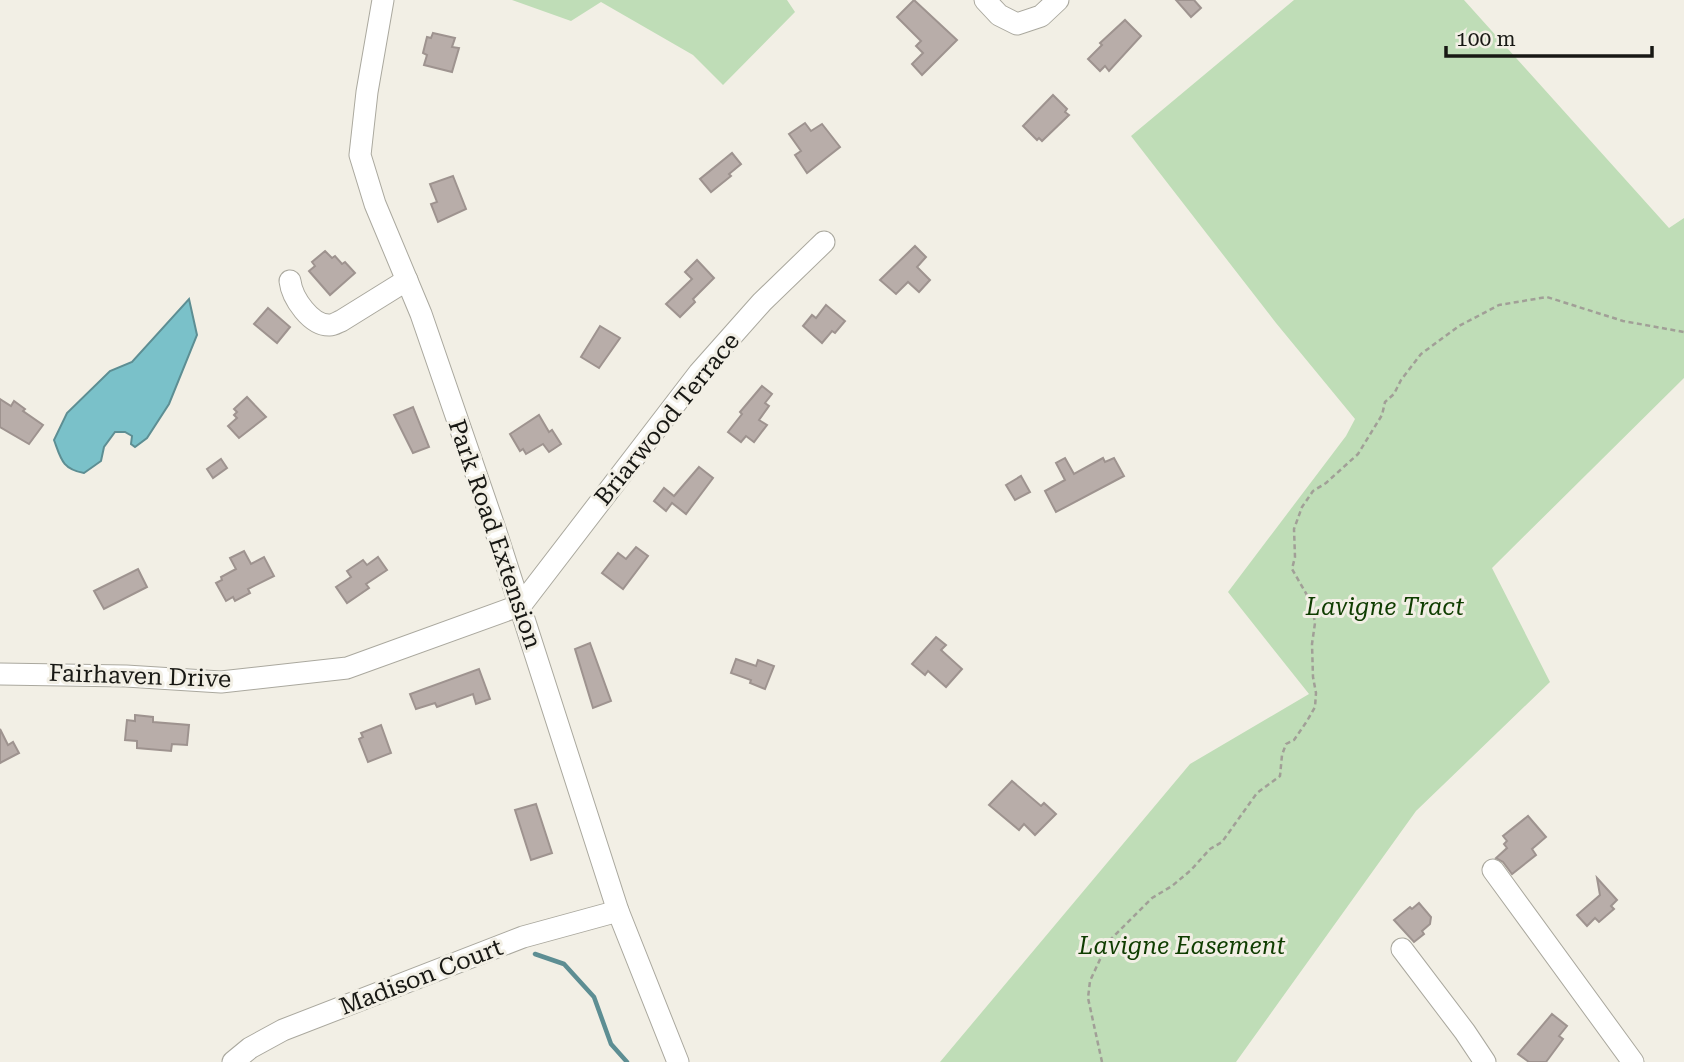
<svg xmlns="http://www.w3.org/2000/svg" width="1684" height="1062" font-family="'Roboto Serif',serif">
<rect width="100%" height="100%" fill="#f2efe5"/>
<g fill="#bfddb7">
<polygon points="512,0 787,0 795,12 723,85 693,55 601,2 571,21"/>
<polygon points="1294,0 1464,0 1669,228 1684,218 1684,378 1492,568 1550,682 1416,811 1236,1062 940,1062 1190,764 1309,694 1228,592 1346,436 1355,419 1276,323 1131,136"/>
</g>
<path fill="#7ac1c9" stroke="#5d8e93" stroke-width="2" d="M 189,299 L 197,335 L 169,404 L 147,438 L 135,447 L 131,444 L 132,436 L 125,432 L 115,432 L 104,447 L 101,461 L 84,473 C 62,469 61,459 54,440 L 67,413 L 110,371 L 132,362 Z"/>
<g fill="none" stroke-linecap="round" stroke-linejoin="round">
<polyline stroke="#5d8e93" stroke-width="4.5" points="535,954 564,964 594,997 611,1044 627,1062"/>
</g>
<g fill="#b8ada9" stroke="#9e938f" stroke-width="2">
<polygon points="914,0 957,40 922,75 912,64 923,53 916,46 921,41 897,17"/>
<polygon points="1176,0 1194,0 1201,8 1191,17"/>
<polygon points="1125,20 1141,36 1109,71 1105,66 1100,71 1088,59 1102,45 1100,43"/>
<polygon points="433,33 455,38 452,47 459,48 452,72 424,65 427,55 423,53 427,37 431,38"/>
<polygon points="1053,95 1067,109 1065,112 1069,115 1042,141 1039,138 1037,140 1023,126"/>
<polygon points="805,123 811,131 822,124 840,147 807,173 795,155 801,151 789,134"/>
<polygon points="732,153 741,164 729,174 731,176 711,192 700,179"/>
<polygon points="453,176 466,209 438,222 431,204 437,202 430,184"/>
<polygon points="915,246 926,257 917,267 930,280 919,292 908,282 896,294 880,280"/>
<polygon points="325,251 332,258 335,256 342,264 345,262 355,273 330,295 309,271 315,266 312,262"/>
<polygon points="697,260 714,278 693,299 695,302 680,317 666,304 692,279 685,272"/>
<polygon points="826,305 845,321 835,333 832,331 822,343 803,326 812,315 816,318"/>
<polygon points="268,308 290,327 277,343 254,324"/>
<polygon points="600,326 620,338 599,368 581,357"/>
<polygon points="762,386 772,394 765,403 769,406 759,420 767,425 754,442 746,436 741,442 728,432 742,414 740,412"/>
<polygon points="247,397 266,417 239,438 228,426 237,418 234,415 237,412 234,409"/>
<polygon points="0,399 11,406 14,401 25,409 23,411 43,425 29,444 0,427"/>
<polygon points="413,407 429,447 413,453 394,415"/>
<polygon points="539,415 549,432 552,430 561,444 549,452 543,444 526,454 523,449 520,451 510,434"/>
<polygon points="1065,458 1074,474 1103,458 1105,462 1114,458 1124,476 1056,512 1045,491 1065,480 1056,463"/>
<polygon points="221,459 227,468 213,478 207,469"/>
<polygon points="699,467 713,478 686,514 672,503 666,511 654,501 664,488 674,496"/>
<polygon points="1021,476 1030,492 1015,500 1006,485"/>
<polygon points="636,547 648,556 623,589 602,573 618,553 626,559"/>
<polygon points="244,551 251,564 264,557 274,576 248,589 250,593 235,601 233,597 226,601 216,583 222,580 221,577 236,569 230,558"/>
<polygon points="378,557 387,570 366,584 369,588 347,603 336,587 351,577 347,571 363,560 367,565"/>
<polygon points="138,569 147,587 104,609 94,591"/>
<polygon points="936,637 946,645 941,650 962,669 946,687 928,671 925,675 912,664"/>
<polygon points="590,643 611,701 593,708 575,649"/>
<polygon points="736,659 756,666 758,660 774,666 765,689 750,683 751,680 731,673"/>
<polygon points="479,669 490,699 476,704 473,694 437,707 435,703 416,709 410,694"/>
<polygon points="135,715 153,717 153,722 189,725 187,745 172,744 171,751 137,748 137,741 125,740 127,720 135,721"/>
<polygon points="381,725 391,753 368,762 359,739 363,737 361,733"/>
<polygon points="0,729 8,745 13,742 19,753 0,763"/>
<polygon points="1012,781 1041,806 1044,803 1056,814 1035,835 1024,824 1019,830 989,805"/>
<polygon points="536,804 552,853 531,860 515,810"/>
<polygon points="1528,816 1546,837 1532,849 1536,855 1512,874 1503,862 1496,858 1507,848 1504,844 1507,841 1503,836"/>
<polygon points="1597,878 1617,900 1611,906 1614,909 1599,922 1595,918 1587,926 1577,915 1600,895"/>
<polygon points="1419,903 1431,917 1430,924 1422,931 1424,934 1414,942 1394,920 1410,907 1412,909"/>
<polygon points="1552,1014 1567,1026 1559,1036 1563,1039 1546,1062 1529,1062 1518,1054"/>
</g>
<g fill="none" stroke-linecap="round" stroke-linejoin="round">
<g stroke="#aaa89e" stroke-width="23">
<g id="minor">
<polyline points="383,0 367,92 360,155 375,204 421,314 495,529 618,911 678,1062"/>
<polyline points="985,0 999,15 1017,24 1041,16 1058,0"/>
<path d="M 290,281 C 292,298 311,326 330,325 C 334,325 338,322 341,321 L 407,280"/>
<polyline points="0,674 126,676 221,682 347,668 521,605 699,373 762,302 824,242"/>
<polyline points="1493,870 1633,1062"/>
<polyline points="1402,949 1465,1032 1485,1062"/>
<polyline points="233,1062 250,1048 283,1030 523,937 618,911"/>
</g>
</g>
<polyline stroke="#a19f97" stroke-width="2.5" stroke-dasharray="5 3.5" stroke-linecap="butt" points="1102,1062 1088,998 1090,981 1108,942 1152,898 1172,886 1191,870 1210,849 1222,842 1257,793 1280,776 1282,755 1286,744 1294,740 1307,721 1315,707 1316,693 1313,677 1312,644 1315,623 1313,612 1311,602 1292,569 1295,557 1294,529 1302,507 1313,491 1326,483 1358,454 1382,415 1385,402 1394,394 1401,380 1421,354 1459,326 1499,305 1547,297 1623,321 1684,332"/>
<use href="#minor" stroke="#fff" stroke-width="21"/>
</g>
<g text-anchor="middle" stroke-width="6" stroke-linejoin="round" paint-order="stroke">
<g font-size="24" fill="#181814" stroke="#f2efe5">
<text transform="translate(667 419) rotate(-51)" y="8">Briarwood Terrace</text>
<text transform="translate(495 534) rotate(71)" y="8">Park Road Extension</text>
<text transform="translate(140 676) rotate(2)" y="8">Fairhaven Drive</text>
<text transform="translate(421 977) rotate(-21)" y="8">Madison Court</text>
</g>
<g font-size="24" font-style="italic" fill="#0f3d00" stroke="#f2efe5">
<text x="1385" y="615">Lavigne Tract</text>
<text x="1182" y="954">Lavigne Easement</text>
</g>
</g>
<path d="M1446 46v10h206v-10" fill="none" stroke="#181814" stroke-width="3.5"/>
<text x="1456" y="46" font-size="21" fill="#181814" stroke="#f2efe5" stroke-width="5" paint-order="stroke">100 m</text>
</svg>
